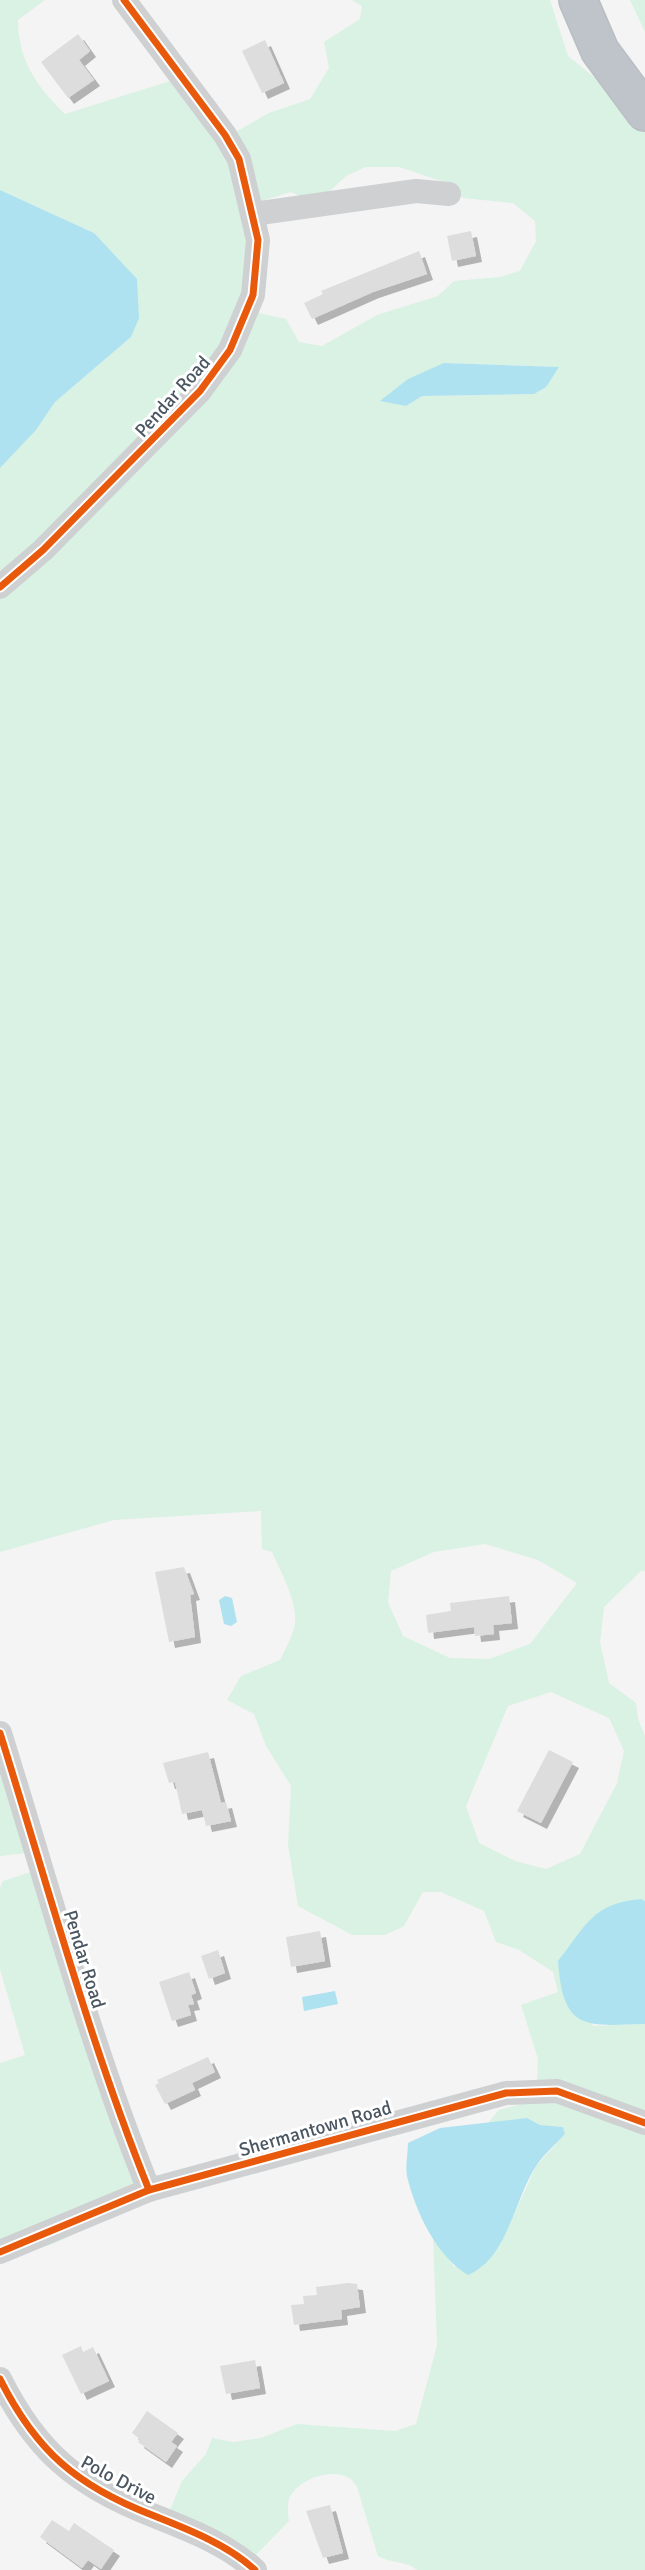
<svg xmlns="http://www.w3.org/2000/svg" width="645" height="2570" font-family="Signika,sans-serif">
<defs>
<filter id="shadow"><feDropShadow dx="6" dy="6" stdDeviation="0" flood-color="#0004"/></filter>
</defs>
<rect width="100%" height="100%" fill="#f4f4f4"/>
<g fill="#d9f2e3" fill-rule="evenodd">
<path d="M 0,0 L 45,0 L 18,20 C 18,60 37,87 65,114 L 183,77 L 232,134 L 269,113 L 310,99 L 329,68 L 324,42 L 360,19 L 362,6 L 352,0 L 550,0 L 568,56 L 636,111 L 645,122 L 645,1571 L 641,1571 L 604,1607 L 600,1642 L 609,1683 L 636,1703 L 638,1719 L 645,1736 L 645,1901 L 641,1899 L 592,2026 L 645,2024 L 645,2570 L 417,2570 C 405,2560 392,2564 378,2556 L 357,2487 C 345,2462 297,2477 289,2499 C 287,2505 288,2515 289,2521 L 249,2562 L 167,2517 L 182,2481 L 206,2454 L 212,2438 L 233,2442 L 261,2438 L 297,2424 L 395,2431 L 416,2424 L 437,2345 L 433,2236 L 454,2267 L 504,2237 L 536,2166 L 565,2134 L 563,2127 L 540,2125 L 527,2118 L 487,2124 L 499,2110 L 536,2100 L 538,2059 L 521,2005 L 558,1992 L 553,1972 L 519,1950 L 496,1942 L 484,1911 L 441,1892 L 423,1892 L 404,1926 L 385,1935 L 352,1935 L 298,1906 L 288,1845 L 291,1786 L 266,1746 L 254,1714 L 227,1700 L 241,1676 L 280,1660 C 285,1650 291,1639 294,1628 C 300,1605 281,1573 272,1552 L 262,1549 L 261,1511 L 114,1520 L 0,1552 L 0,468 L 36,430 L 55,402 L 131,337 L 94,233 L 0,190 ZM 366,167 L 399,167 L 444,182 L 463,198 L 513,203 L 535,221 L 536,241 L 520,271 L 500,277 L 454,281 L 438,296 L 377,315 L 322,346 L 299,342 L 286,319 L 249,311 L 255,203 L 291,192 L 316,204 L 346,176 ZM 445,363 L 558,367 L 558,368 L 534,394 L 422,396 ZM 485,1544 L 538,1560 L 577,1583 L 530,1644 L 489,1659 L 450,1658 L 403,1636 L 388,1602 L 391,1571 L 434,1552 ZM 551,1692 L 609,1718 L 624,1751 L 617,1783 L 580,1854 L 546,1869 L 515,1861 L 479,1843 L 466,1806 L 508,1706 Z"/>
<polygon points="630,0 645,0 645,32"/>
<polygon points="0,1738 35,1852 0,1856"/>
<polygon points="40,1869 144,2202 53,2244 0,2260 0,2063 25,2055 0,1969 0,1888 3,1881"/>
</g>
<g fill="#aee2f0">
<polygon points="0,190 94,233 137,279 139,318 131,337 55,402 36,430 0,468"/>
<polygon points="444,363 559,367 546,387 534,394 422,396 406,406 380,401 408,379"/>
<polygon points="225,1596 232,1598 237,1622 231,1626 224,1624 219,1600"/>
<path d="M 641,1899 L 645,1901 L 645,2024 C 585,2026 563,2031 558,1961 C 586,1926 592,1903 641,1899 Z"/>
<polygon points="335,1991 338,2004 304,2011 302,1997"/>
<path d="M 527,2118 L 540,2125 L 563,2127 L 565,2134 C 556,2144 543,2155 536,2166 C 514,2200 508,2258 468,2275 C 437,2257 415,2211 407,2176 C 405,2166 408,2153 408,2143 L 440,2128 Z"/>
</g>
<g fill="#ddddde" filter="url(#shadow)">
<polygon points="78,34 90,51 79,60 94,80 68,98 41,62"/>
<polygon points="265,40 284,83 262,93 242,51"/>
<polygon points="471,231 476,256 452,261 447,236"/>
<polygon points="419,251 427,274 373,292 312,319 304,303 323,294 321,291"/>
<polygon points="184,1567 194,1594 190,1595 195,1637 169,1642 155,1572"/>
<polygon points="509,1596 512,1623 493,1625 494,1634 475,1636 474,1627 428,1633 426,1615 451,1611 450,1603"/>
<polygon points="549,1750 573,1762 541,1823 517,1811"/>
<polygon points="208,1752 221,1803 226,1802 231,1821 206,1826 202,1810 182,1814 175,1782 169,1783 163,1763"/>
<polygon points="320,1931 325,1961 291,1967 286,1937"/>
<polygon points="218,1950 225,1973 209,1979 201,1956"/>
<polygon points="189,1972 196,1993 191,1995 194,2004 188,2005 191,2015 172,2021 159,1982"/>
<polygon points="208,2057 215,2072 192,2083 195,2090 165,2104 155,2085 159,2083 157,2080"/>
<polygon points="348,2283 357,2284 360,2307 341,2310 342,2319 294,2325 291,2305 304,2304 303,2296 317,2295 316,2287"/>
<polygon points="81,2346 83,2352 93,2347 109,2381 81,2394 62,2355"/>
<polygon points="255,2360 260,2388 226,2394 220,2366"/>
<polygon points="147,2411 178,2433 171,2442 177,2446 166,2462 138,2442 140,2439 132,2433"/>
<polygon points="330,2505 343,2553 323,2558 306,2511"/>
<polygon points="52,2520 69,2531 74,2523 114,2550 101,2569 88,2560 82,2568 40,2537"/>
</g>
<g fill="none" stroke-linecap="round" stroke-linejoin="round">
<g stroke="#b9bec3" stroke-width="40">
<polyline id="highway" points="578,0 600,51 645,112"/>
</g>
<g stroke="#ced0d2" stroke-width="24">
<polyline points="253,214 416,191 449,194"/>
<polyline points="0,587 43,550 200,391 230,350 253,295 258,240 239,159 225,135 124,0"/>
<path d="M 0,1733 C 48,1886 89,2041 149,2190"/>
<polyline points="0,2252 149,2190 506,2093 557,2091 645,2123"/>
<path d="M 0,2379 C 36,2451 77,2486 152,2515 C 187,2529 227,2544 255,2570"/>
</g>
<use href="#highway" stroke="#bec4c9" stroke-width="37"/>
<g stroke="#fff" stroke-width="11">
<g id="cycleway">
<polyline points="0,587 43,550 200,391 230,350 253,295 258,240 239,159 225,135 124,0"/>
<path d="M 0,1733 C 48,1886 89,2041 149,2190"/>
<polyline points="0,2252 149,2190 506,2093 557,2091 645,2123"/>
<path d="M 0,2379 C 36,2451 77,2486 152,2515 C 187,2529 227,2544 255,2570"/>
</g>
</g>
<use href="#cycleway" stroke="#e8590c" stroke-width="7"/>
</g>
<g text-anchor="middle" stroke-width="6" stroke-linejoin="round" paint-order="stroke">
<g font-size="19" fill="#4a5661" stroke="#fff">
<text transform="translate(172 396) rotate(-48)" y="7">Pendar Road</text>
<text transform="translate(85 1959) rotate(73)" y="7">Pendar Road</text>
<text transform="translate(315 2128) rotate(-16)" y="7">Shermantown Road</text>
<text transform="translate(119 2479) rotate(28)" y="7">Polo Drive</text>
</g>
</g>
</svg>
